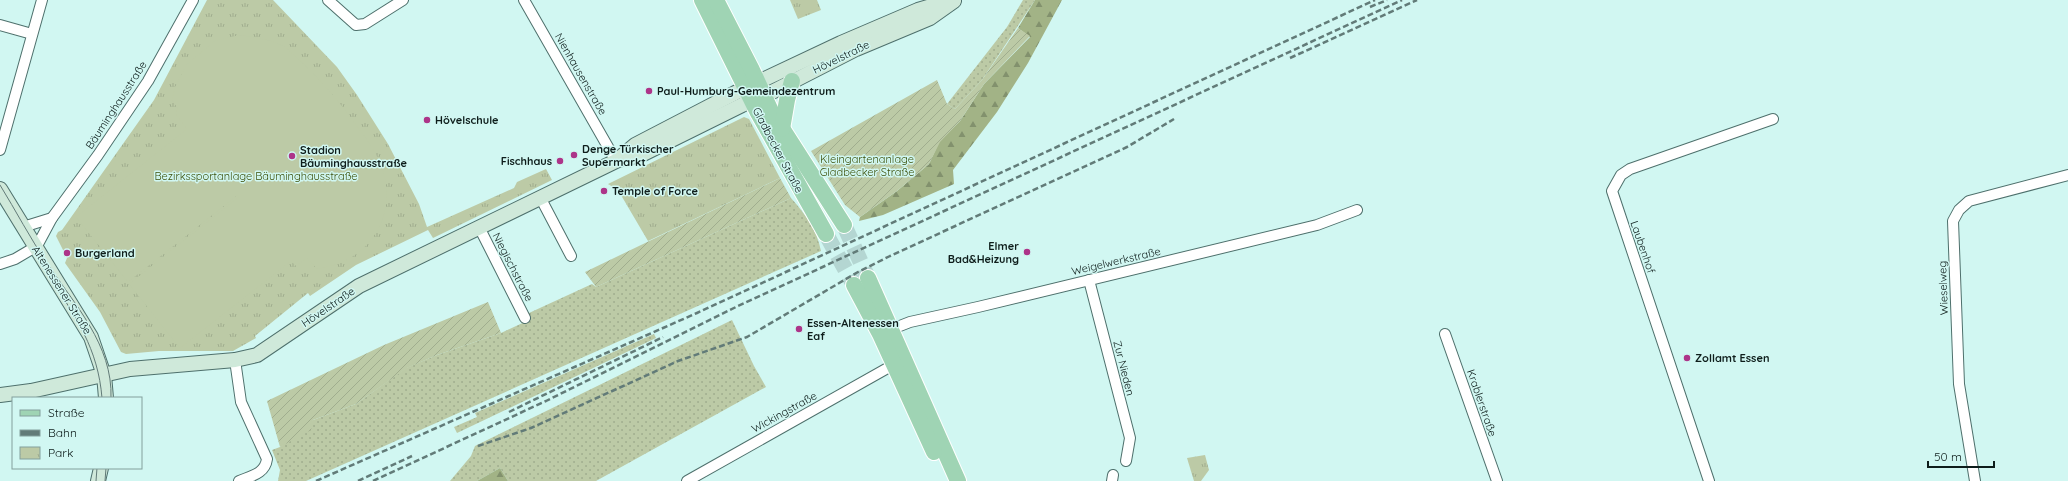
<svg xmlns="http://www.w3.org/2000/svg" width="2068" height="481" font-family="Quicksand,sans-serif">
<defs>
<pattern id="grass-dots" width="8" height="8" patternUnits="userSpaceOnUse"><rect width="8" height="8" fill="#bccaa6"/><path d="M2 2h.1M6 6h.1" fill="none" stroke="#a0ad8e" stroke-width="1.8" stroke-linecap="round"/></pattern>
<pattern id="forest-firs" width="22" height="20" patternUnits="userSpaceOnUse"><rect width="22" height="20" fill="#a2b386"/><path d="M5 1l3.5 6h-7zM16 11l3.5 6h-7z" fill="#82916d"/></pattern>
<pattern id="park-tufts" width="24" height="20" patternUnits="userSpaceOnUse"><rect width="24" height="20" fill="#bccaa6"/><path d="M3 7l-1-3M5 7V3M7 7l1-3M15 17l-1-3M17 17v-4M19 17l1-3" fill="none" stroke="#a0ad8e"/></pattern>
<pattern id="garden-furrows" width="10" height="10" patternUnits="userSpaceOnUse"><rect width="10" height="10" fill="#bccaa6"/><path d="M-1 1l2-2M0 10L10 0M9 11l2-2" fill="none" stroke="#a0ad8e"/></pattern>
</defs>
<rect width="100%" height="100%" fill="#d1f7f2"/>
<g fill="url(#grass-dots)">
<polygon points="1023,0 1035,0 982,80 955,109 947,104 1007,27"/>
<path d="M 791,198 C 806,215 817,230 821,251 L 306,481 L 278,481 L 280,470 L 272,450 L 280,447 L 313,420 L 356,404 L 406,368 L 437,355 L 501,333 L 529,320 L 529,313 L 592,284 L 596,287 Z"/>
<polygon points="732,320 754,366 766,387 596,481 508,481 500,468 477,481 450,481 471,456 475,446"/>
<polygon points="654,334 656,338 457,433 454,427 477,417 475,413"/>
</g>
<g fill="url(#forest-firs)">
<polygon points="1035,0 1062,0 1028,63 997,112 953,170 954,184 883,215 859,221 860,217 897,191 929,164 939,142 960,121 984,84 1030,37 1018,28"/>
<polygon points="500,468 508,481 477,481"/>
</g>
<g fill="url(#park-tufts)">
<polygon points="207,0 273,0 337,67 357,95 388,144 419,204 427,227 514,188 517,182 546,169 552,180 433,238 428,230 356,265 310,296 308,293 255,336 256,338 233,351 159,351 126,354 121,352 100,312 65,263 67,258 56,236 58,232 62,230 154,100"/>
<polygon points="790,0 817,0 821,10 798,19"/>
<polygon points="744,117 749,119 780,178 648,241 618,190 608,184"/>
<polygon points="1205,455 1209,470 1201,481 1194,481 1187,458"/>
</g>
<g fill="url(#garden-furrows)">
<polygon points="1018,28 1030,36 984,84 960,121 940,142 929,164 897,191 860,217 845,205 811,151 937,80 947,104 955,109 982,80"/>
<polygon points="780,178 791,198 596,287 585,272"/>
<polygon points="488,302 501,333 437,355 407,368 356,404 313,420 311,430 280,447 267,401 384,345"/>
</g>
<path fill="#bccaa6" d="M 239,35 C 254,37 270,39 283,46 C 288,49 293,54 297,58 C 314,74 331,91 344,109 C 358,128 376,148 383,171 C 395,209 377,248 340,263 C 333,266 324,267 317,269 L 307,258 L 296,266 L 291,261 L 180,348 L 129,284 L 240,196 L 239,194 L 128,282 L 76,217 L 187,129 L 175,113 L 178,109 L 172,100 L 175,87 L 187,64 L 215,41 Z"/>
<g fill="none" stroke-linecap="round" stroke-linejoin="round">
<g stroke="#b4d6d2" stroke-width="16" stroke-dasharray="16 8" stroke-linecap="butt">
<polyline points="844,225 868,278"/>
<polyline points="826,234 854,285"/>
</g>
<g stroke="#4e706c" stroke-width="12">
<g id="minor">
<polyline points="328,0 356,25 365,24 403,0"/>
<polyline points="524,0 616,161"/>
<polyline points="0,25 32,34"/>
<polyline points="0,150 42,0"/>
<polyline points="540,197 571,256"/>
<polyline points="23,227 52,218"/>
<polyline points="479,227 525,318"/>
<polyline points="0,264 15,259 37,246 52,218 98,155 148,81 193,0"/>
<polyline points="1089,280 1130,438 1126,461"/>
<polyline points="887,331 910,322 978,307 1317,225 1357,210"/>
<polyline points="1445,334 1497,481"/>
<path d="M 235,360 L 241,402 L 267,459 C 265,474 251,476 239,481"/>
<polyline points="687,481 893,365"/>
<polyline points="1112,481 1113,475"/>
<polyline points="1709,481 1612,191 1621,175 1630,169 1773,119"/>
<polyline points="1975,481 1959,384 1953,221 1959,210 1969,201 2068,175"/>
</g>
</g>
<g stroke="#4e706c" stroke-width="16">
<g id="secondary">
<polyline points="618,160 641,155 742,105 774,91 856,49 930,18 954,1"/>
<polyline points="0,189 91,337 104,375 106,398"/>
<polyline points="0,395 31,391 130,369 235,360 257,355 359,286 616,161 635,145 735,93 841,43 918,10 951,0"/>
<polyline points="98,481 101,468"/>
</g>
</g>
<g stroke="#fff" stroke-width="18">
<g id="primary">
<polyline points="702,0 757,111 826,234"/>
<polyline points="716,0 752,70 771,111 844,225"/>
<polyline points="782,129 787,100 792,81"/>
<polyline points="868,278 958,481"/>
<polyline points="854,285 880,334 934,452"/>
</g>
</g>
<use href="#minor" stroke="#fff" stroke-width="10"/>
<use href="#secondary" stroke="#cfe9da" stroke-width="14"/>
<use href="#primary" stroke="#9fd4b4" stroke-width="16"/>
<g stroke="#627b78" stroke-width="1">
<path d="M 0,185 C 16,211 30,238 47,263 C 74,304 113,345 111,398"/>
<path d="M 50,277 C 76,318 98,348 102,398"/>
<polyline points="96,481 97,468"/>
<polyline points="105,481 106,468"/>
</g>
<g stroke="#627b78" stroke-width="2.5" stroke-dasharray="6 3" stroke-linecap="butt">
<polyline points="1370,7 1387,0"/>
<polyline points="1290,58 1417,0"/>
<polyline points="509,412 663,337"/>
<polyline points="478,446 531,428 678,361 747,337 858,272 890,256 1127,147 1174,119"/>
<polyline points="316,481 697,313 1375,0"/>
<polyline points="358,481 412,456"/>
<polyline points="373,481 546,401 738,306 1402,0"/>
</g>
</g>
<g fill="#ad3489" stroke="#d1f7f2" stroke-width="1.5">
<circle cx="649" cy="91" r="4"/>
<circle cx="427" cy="120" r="4"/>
<circle cx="574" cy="155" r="4"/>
<circle cx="292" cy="156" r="4"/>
<circle cx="560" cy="161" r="4"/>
<circle cx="604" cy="191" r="4"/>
<circle cx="1027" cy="252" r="4"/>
<circle cx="67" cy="253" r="4"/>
<circle cx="799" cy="329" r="4"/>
<circle cx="1687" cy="358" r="4"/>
</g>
<g text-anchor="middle" stroke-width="3" stroke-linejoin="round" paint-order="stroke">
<g font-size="11" fill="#0e1d1b" stroke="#d1f7f2">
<text transform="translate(841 57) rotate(-26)" y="4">Hövelstraße</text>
<text transform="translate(581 74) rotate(60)" y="4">Nienhausenstraße</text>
<text transform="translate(116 105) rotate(-57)" y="4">Bäuminghausstraße</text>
<text transform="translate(778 150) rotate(62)" y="4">Gladbecker Straße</text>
<text transform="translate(1643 247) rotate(71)" y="4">Laubenhof</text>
<text transform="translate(1116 261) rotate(-13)" y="4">Weigelwerkstraße</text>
<text transform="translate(513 267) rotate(63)" y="4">Niegischstraße</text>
<text transform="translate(1943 288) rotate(-92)" y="4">Wieselweg</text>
<text transform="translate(62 290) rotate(58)" y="4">Altenessener Straße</text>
<text transform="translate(328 307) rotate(-34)" y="4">Hövelstraße</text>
<text transform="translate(1124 368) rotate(76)" y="4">Zur Nieden</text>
<text transform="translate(1482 403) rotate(71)" y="4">Krablerstraße</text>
<text transform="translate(784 412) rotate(-29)" y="4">Wickingstraße</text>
</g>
<g font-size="11" font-weight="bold" fill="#0e1d1b" stroke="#d1f7f2" text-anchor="start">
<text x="657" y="95">Paul-Humburg-Gemeindezentrum</text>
<text x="435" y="124">Hövelschule</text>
<text x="582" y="153">Denge Türkischer<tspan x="582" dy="13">Supermarkt</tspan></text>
<text x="300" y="154">Stadion<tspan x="300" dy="13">Bäuminghausstraße</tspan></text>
<text x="552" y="165" text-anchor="end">Fischhaus</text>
<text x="612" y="195">Temple of Force</text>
<text x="1019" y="250" text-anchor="end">Elmer<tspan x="1019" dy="13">Bad&amp;Heizung</tspan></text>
<text x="75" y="257">Burgerland</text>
<text x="807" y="327">Essen-Altenessen<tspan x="807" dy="13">Eaf</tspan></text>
<text x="1695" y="362">Zollamt Essen</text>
</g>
<g font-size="11" fill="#3c4f09" stroke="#d1f7f2">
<text x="867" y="163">Kleingartenanlage<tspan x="867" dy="13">Gladbecker Straße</tspan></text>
<text x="256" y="180">Bezirkssportanlage Bäuminghausstraße</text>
</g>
</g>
<rect x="12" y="397" width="130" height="72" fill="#d1f7f2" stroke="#83a09c"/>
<rect x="20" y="410" width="20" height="6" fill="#9fd4b4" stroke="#83a09c"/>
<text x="48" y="417" font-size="12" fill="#0e1d1b">Straße</text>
<rect x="20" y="430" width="20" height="6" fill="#627b78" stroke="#83a09c"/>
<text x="48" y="437" font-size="12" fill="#0e1d1b">Bahn</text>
<rect x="20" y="447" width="20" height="12" fill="url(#park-tufts)" stroke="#83a09c"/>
<text x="48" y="457" font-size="12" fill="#0e1d1b">Park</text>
<path d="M1928 461v6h66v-6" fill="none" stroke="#0e1d1b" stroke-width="2"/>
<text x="1934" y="461" font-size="12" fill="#0e1d1b" stroke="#d1f7f2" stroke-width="3" paint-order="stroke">50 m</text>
</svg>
